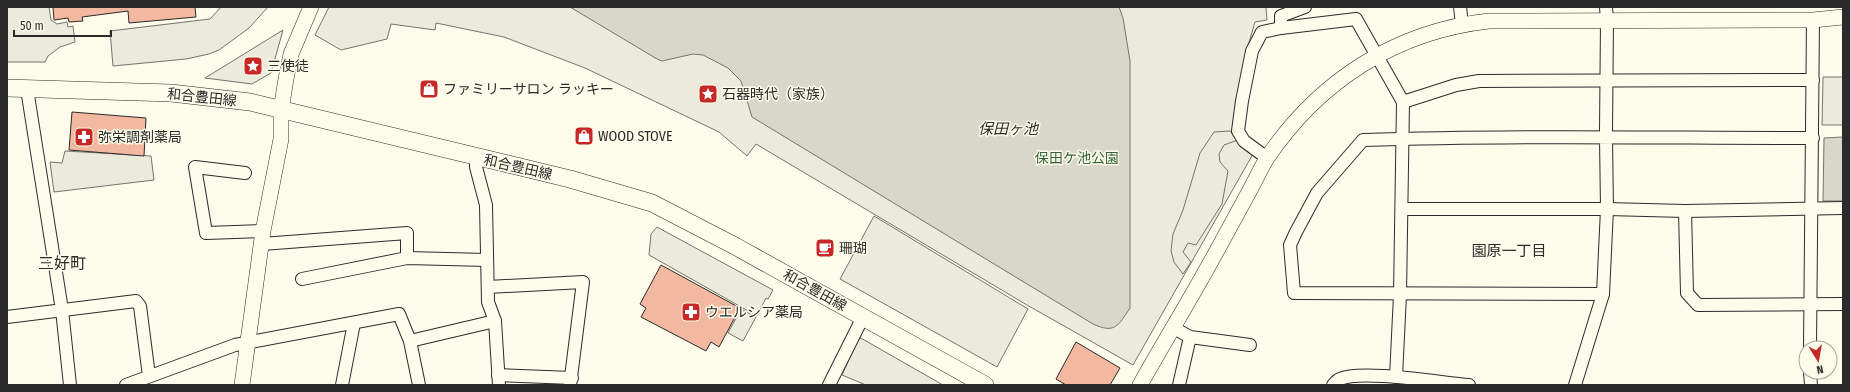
<svg xmlns="http://www.w3.org/2000/svg" width="1850" height="392" font-family="'Fira Sans Condensed','Noto Sans JP',sans-serif">
<rect width="100%" height="100%" fill="#fdfbea"/>
<g fill="#ecebdb" stroke="#74746e">
<polygon points="329,7 1266,7 1267,20 1255,22 1246,53 1232,130 1253,154 1133,365 1027,305 756,144 747,156 719,132 585,68 504,37 436,23 435,30 391,24 387,39 341,50 315,35"/>
<polygon points="1823,77 1843,77 1843,125 1822,125"/>
</g>
<g fill="#eceadb" stroke="#74746e">
<polygon points="7,7 49,7 51,20 57,24 67,22 68,27 73,26 75,42 60,47 48,56 45,62 7,62"/>
<polygon points="221,7 268,7 249,28 219,50 209,54 186,59 113,66 110,31 210,19"/>
<polygon points="283,30 271,73 252,84 205,78"/>
<polygon points="1230,131 1238,140 1224,145 1219,154 1220,162 1228,171 1222,204 1196,245 1188,243 1183,252 1191,262 1183,274 1174,262 1171,251 1173,234 1183,210 1200,153 1214,132"/>
<polygon points="65,151 151,156 154,180 54,192 50,162 62,163"/>
<polygon points="874,216 1028,309 997,367 840,279"/>
<polygon points="657,227 773,290 768,299 766,298 757,316 649,255 651,234"/>
<polygon points="741,309 756,317 743,341 728,333"/>
<polygon points="859,337 943,385 866,385 842,375"/>
</g>
<g fill="#d8d7c9" stroke="#74746e">
<path d="M 570,7 L 1119,7 L 1123,18 L 1130,61 L 1130,308 C 1118,326 1115,334 1093,324 L 752,117 L 741,81 L 728,68 L 703,55 L 693,54 L 662,61 L 657,59 Z"/>
<polygon points="1843,137 1843,201 1823,201 1824,138"/>
</g>
<g fill="#f2b8a0" stroke="#2b2b2b">
<polygon points="53,7 195,7 196,17 129,23 128,11 82,17 83,21 69,22 68,18 54,20"/>
<polygon points="72,112 146,118 144,156 69,150"/>
<polygon points="661,265 740,308 719,347 711,342 706,351 641,317 646,308 640,304"/>
<polygon points="1076,342 1120,368 1110,385 1066,385 1056,379"/>
</g>
<g fill="none" stroke-linecap="round" stroke-linejoin="round">
<g stroke="#2b2b2b" stroke-width="14">
<g id="minor">
<polyline points="1460,7 1462,24"/>
<path d="M 1606,7 L 1607,20 L 1606,132 L 1606,138 L 1607,209 L 1603,294 L 1294,293 L 1290,245 L 1296,232 L 1317,193 L 1363,140 C 1513,135 1663,138 1813,138"/>
<polyline points="1281,28 1356,19 1403,102 1400,295 1396,377"/>
<polyline points="27,89 62,310 70,385"/>
<polyline points="1403,102 1456,85 1479,81 1813,80"/>
<polyline points="476,157 476,167 486,205 488,302 495,321 499,385"/>
<polyline points="1267,158 1244,141 1238,131 1242,101 1252,51 1262,32 1281,28 1281,16 1305,7"/>
<polyline points="245,173 195,167 206,233 263,231"/>
<polyline points="1402,209 1607,209 1685,211 1843,208"/>
<polyline points="1685,211 1687,293 1698,305 1843,304"/>
<polyline points="262,244 407,233 407,258"/>
<polyline points="302,279 407,258 487,260"/>
<polyline points="488,287 583,282 570,385"/>
<polyline points="7,317 136,301 140,306 149,376"/>
<polyline points="1174,328 1190,337 1250,345"/>
<polyline points="410,341 495,321"/>
<polyline points="1810,348 1813,20"/>
<polyline points="1810,372 1811,385"/>
<polyline points="498,375 572,378"/>
<polyline points="126,385 235,345 399,314 410,341 419,385"/>
<polyline points="342,385 354,323"/>
<polyline points="829,385 863,317"/>
<polyline points="1179,385 1190,337"/>
<path d="M 1333,385 C 1335,383 1337,380 1340,379 C 1361,369 1442,383 1469,385"/>
<polyline points="1575,385 1603,294"/>
</g>
</g>
<g stroke="#2b2b2b" stroke-width="16">
<g id="tertiary">
<polyline points="242,385 263,231 281,139 281,110 286,79 291,54 311,7"/>
<path d="M 1140,385 C 1164,342 1190,300 1214,256 C 1226,234 1238,212 1250,190 C 1256,179 1261,168 1267,158 C 1319,81 1396,31 1489,21 L 1813,20 L 1843,17"/>
</g>
</g>
<g stroke="#2b2b2b" stroke-width="18">
<polyline id="secondary" points="7,88 171,93 250,102 570,179 652,203 735,246 985,385"/>
</g>
<use href="#minor" stroke="#fdfbea" stroke-width="12"/>
<use href="#tertiary" stroke="#fdfbea" stroke-width="15"/>
<use href="#secondary" stroke="#fdfbea" stroke-width="17"/>
</g>
<defs>
<g id="sight-square" transform="scale(1)"><rect x="-9" y="-9" width="18" height="18" rx="4" fill="#c62828" stroke="#fdfbea"/><path d="M0-6L1.8-2.2L6-1.7L2.9 1.2L3.7 5.4L0 3.3L-3.7 5.4L-2.9 1.2L-6-1.7L-1.8-2.2Z" fill="#fff"/></g>
<g id="shop-square" transform="scale(1)"><rect x="-9" y="-9" width="18" height="18" rx="4" fill="#c62828" stroke="#fdfbea"/><path d="M-5-2.5h2.3a2.7 3.5 0 0 1 5.4 0H5L5.5 6h-11ZM-1.5-2.5h3a1.5 2.3 0 0 0-3 0Z" fill="#fff"/></g>
<g id="pharmacy-square" transform="scale(1)"><rect x="-9" y="-9" width="18" height="18" rx="4" fill="#c62828" stroke="#fdfbea"/><path d="M-2-6h4v4h4v4h-4v4h-4v-4h-4v-4h4Z" fill="#fff"/></g>
<g id="cafe-square" transform="scale(1)"><rect x="-9" y="-9" width="18" height="18" rx="4" fill="#c62828" stroke="#fdfbea"/><path d="M-5.5-4.5H6V0H3Q3 3.5 0 3.5H-2.5Q-5.5 3.5-5.5 0ZM3-3.2v2h1.7v-2ZM-6 4.5H4V6H-6Z" fill="#fff"/></g>
</defs>
<g fill-rule="evenodd">
<use href="#sight-square" x="253" y="66"/>
<use href="#shop-square" x="429" y="89"/>
<use href="#sight-square" x="708" y="94"/>
<use href="#shop-square" x="584" y="136"/>
<use href="#pharmacy-square" x="84" y="137"/>
<use href="#cafe-square" x="825" y="248"/>
<use href="#pharmacy-square" x="691" y="312"/>
</g>
<g text-anchor="middle" stroke-width="3" stroke-linejoin="round" paint-order="stroke">
<g font-size="14" fill="#2b2b2b" stroke="#fdfbea" text-anchor="start">
<text x="267" y="71">三使徒</text>
<text x="443" y="94">ファミリーサロン ラッキー</text>
<text x="722" y="99">石器時代（家族）</text>
<text x="598" y="141">WOOD STOVE</text>
<text x="98" y="142">弥栄調剤薬局</text>
<text x="839" y="253">珊瑚</text>
<text x="705" y="317">ウエルシア薬局</text>
</g>
<g font-size="14" fill="#2b2b2b" stroke="#fdfbea">
<text transform="translate(202 97) rotate(6)" y="5">和合豊田線</text>
<text transform="translate(518 167) rotate(13)" y="5">和合豊田線</text>
<text transform="translate(815 290) rotate(29)" y="5">和合豊田線</text>
</g>
<g font-size="14" fill="#34623c" stroke="#fdfbea">
<text x="1077" y="163">保田ケ池公園</text>
</g>
<g font-size="15" font-style="italic" fill="#2b2b2b" stroke="#fdfbea">
<text x="1008" y="134">保田ヶ池</text>
</g>
<g font-size="15" fill="#2b2b2b" stroke="#fdfbea">
<text x="1509" y="256">園原一丁目</text>
</g>
<g font-size="16" fill="#2b2b2b" stroke="#fdfbea">
<text x="62" y="269">三好町</text>
</g>
</g>
<rect width="1850" height="392" fill="none" stroke="#2b2b2b" stroke-width="16"/>
<g transform="translate(1818 360) rotate(169)"><circle r="19" fill="#fdfbea" stroke="#a9a89e"/>
<path d="M0-3L7 15L0 10L-7 15Z" fill="#c62828"/>
<text y="-6" font-size="11" font-weight="bold" text-anchor="middle" fill="#2b2b2b">N</text>
</g>
<path d="M14 30v6h97v-6" fill="none" stroke="#2b2b2b" stroke-width="2"/>
<text x="20" y="30" font-size="12" fill="#2b2b2b" stroke="#fdfbea" stroke-width="3" paint-order="stroke">50 m</text>
</svg>
